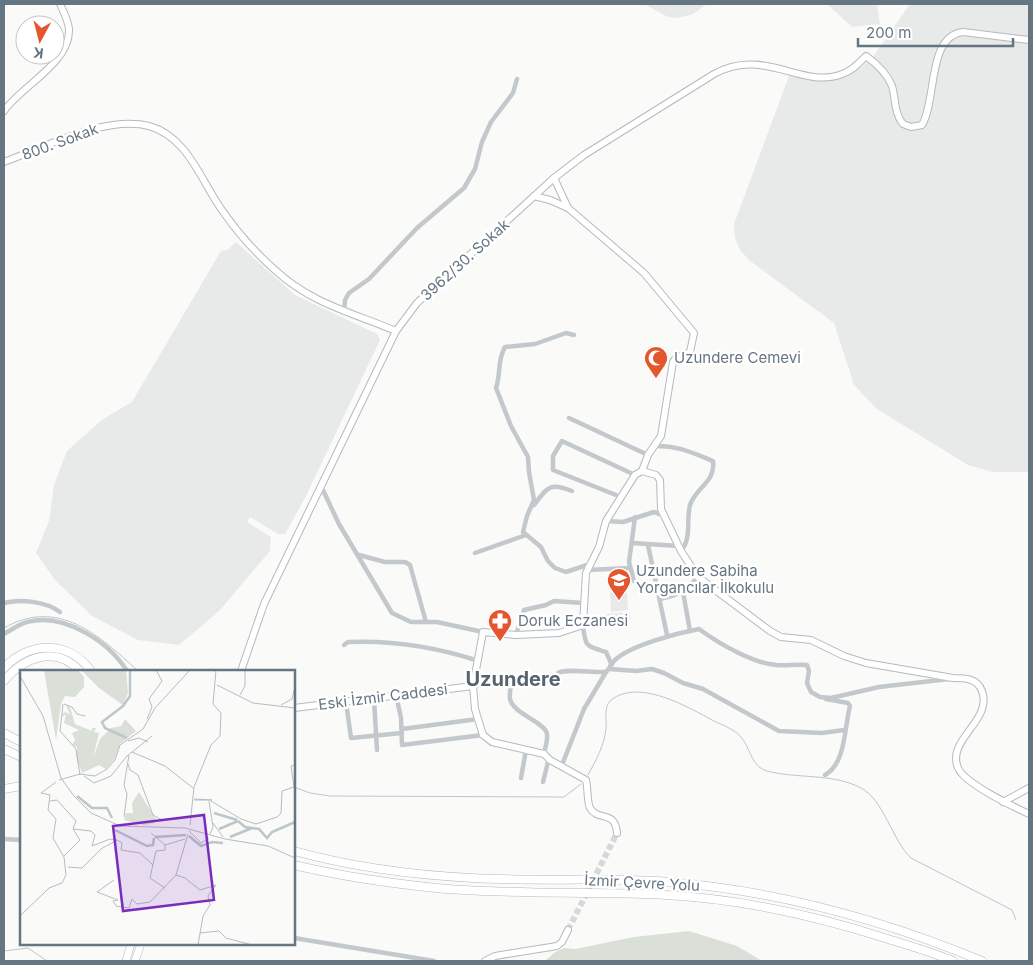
<svg xmlns="http://www.w3.org/2000/svg" width="1033" height="965" font-family="Inter,sans-serif">
<rect width="100%" height="100%" fill="#fafaf8"/>
<g fill="#e8e9e9">
<polygon points="644,4 707,4 693,14 678,18 668,17"/>
<polygon points="827,4 877,4 880,24 852,27"/>
<polygon points="910,4 1029,4 1029,472 993,472 968,465 877,409 854,385 834,323 750,261 740,250 735,238 734,224 789,76 830,82 847,76 863,66 875,54"/>
<polygon points="236,242 295,295 377,334 380,340 305,498 285,534 278,534 250,517 247,522 271,537 270,551 220,610 179,645 138,640 92,616 55,580 36,553 49,521 54,485 67,451 103,419 132,402 221,251 227,250"/>
<polygon points="610,592 627,593 628,610 611,612"/>
<polygon points="630,612 631,620 607,623 606,614"/>
</g>
<polygon fill="#dadfd7" points="689,931 737,946 762,961 545,961 554,953 564,948 575,949 634,937"/>
<g fill="none" stroke-linecap="round" stroke-linejoin="round">
<g stroke="#bbc7cb" stroke-width="1">
<path d="M 4,628 C 58,597 99,635 138,671"/>
<path d="M 588,775 C 596,760 604,746 606,729 C 607,720 603,707 611,700 C 639,678 688,707 714,721 C 722,725 734,729 740,736 C 751,747 750,766 767,771 C 797,779 833,773 861,788 C 884,800 892,840 911,858 L 1012,910 L 1016,920"/>
<polyline points="294,787 310,793 330,796 564,797 581,784"/>
<polyline points="4,951 28,948 47,961"/>
</g>
<polyline stroke="#d5d9db" stroke-width="6" stroke-dasharray="6 3" stroke-linecap="butt" points="568,930 617,833"/>
<g stroke="#b3babf" stroke-width="8">
<g id="secondary">
<path d="M 4,111 C 20,87 70,63 69,30 C 69,22 63,11 60,4"/>
<path d="M 4,162 C 45,147 106,115 149,126 C 189,137 202,184 224,213 C 238,233 257,254 275,270 C 312,304 351,312 396,331"/>
<polyline points="554,178 568,208"/>
<path d="M 534,196 L 550,200 L 568,208 L 644,273 L 694,333 L 690,352 L 676,358 L 673,362 L 661,436 L 648,455 L 642,471 L 635,475 L 606,521 L 599,547 L 586,573 L 583,625 L 559,633 L 516,635 L 483,632 L 473,686 L 475,709 L 483,735 L 492,742 L 544,754 L 550,760 L 586,780 C 588,788 587,802 590,808 C 598,822 615,809 617,833"/>
<path d="M 642,471 L 656,475 L 660,480 L 661,509 L 681,551 L 698,577 L 770,631 L 781,637 L 811,640 L 844,656 L 866,663 L 953,678 C 965,678 977,678 982,691 C 993,721 946,739 958,768 C 964,783 1014,807 1029,814"/>
<path d="M 241,671 L 264,604 L 396,331 L 417,303 L 554,178 L 584,155 L 714,74 C 764,46 803,90 842,74 C 852,71 859,63 866,56 C 877,64 887,73 892,86 C 896,100 894,113 903,124 L 911,127 L 922,125 C 937,100 927,36 963,32 L 1029,40"/>
<polyline points="294,708 473,686"/>
<polyline points="1003,802 1029,788"/>
<polyline points="485,961 495,956 557,946 562,942 568,930"/>
</g>
</g>
<g stroke="#b5babe" stroke-width="8">
<g id="primary">
<polyline points="126,961 131,944"/>
<polyline points="135,961 141,944"/>
</g>
</g>
<g stroke="#b4b9bd" stroke-width="9">
<g id="highway">
<path d="M 4,668 C 29,641 69,640 91,671"/>
<path d="M 4,681 C 24,657 55,645 80,671"/>
<polyline points="4,733 21,742"/>
<polyline points="4,749 21,757"/>
<polyline points="4,789 21,786"/>
<path d="M 294,851 C 352,867 413,875 473,878 C 538,882 604,877 669,882 C 778,891 881,919 982,961"/>
<path d="M 294,865 C 340,876 388,883 436,888 C 512,895 589,891 666,895 C 741,899 817,916 888,939 C 910,946 932,952 953,961"/>
</g>
</g>
<g stroke="#c3c8cc" stroke-width="4.5">
<polyline points="344,313 345,300 349,293 369,279 417,228 464,188 475,169 482,142 491,122 513,93 517,79"/>
<path d="M 574,335 L 566,333 L 535,344 L 505,347 C 497,360 501,374 496,388 L 511,426 L 528,457 L 529,472 L 534,500 L 527,516 L 523,532 L 541,547 L 548,561 L 555,568 L 566,572 L 590,564"/>
<polyline points="569,418 648,455"/>
<path d="M 654,446 C 677,445 693,453 713,461 C 716,482 696,487 690,505 C 686,520 692,538 681,551"/>
<polyline points="322,488 339,524 392,613 411,622 437,622 483,632"/>
<polyline points="621,497 553,470 553,456 562,441 635,475"/>
<path d="M 534,505 C 548,487 549,482 572,491"/>
<polyline points="606,521 623,522 654,512 664,516"/>
<polyline points="632,543 679,546"/>
<polyline points="648,545 667,635"/>
<polyline points="475,553 526,535"/>
<polyline points="359,555 385,562 405,562 410,565 426,622"/>
<polyline points="587,570 630,568"/>
<polyline points="634,581 629,562 635,517"/>
<polyline points="683,592 690,631"/>
<path d="M 660,599 C 680,595 684,592 698,577"/>
<path d="M 4,603 C 21,599 45,601 60,612"/>
<path d="M 583,625 C 585,647 586,646 606,652 L 611,663 L 610,669 L 636,671 L 652,669 L 664,673 L 683,683 L 703,689 L 779,731 L 822,733 L 844,730"/>
<path d="M 4,634 C 13,629 21,622 32,621 C 67,615 109,642 127,671"/>
<polyline points="516,635 524,610 546,605 554,601 583,603"/>
<path d="M 344,645 L 348,642 C 393,640 436,647 479,661"/>
<path d="M 512,679 C 511,686 509,693 510,699 C 513,714 545,722 547,734 C 548,740 545,748 544,754"/>
<path d="M 473,686 L 534,676 C 546,682 550,689 558,673 C 565,668 594,673 606,672 C 610,668 612,663 615,660 C 631,645 678,633 699,629 C 718,643 752,663 776,665 C 786,666 796,664 807,665 L 809,671 L 807,683 L 811,692 L 820,697 L 831,698 L 879,687 L 949,679"/>
<polyline points="396,695 401,718 402,745 483,735"/>
<polyline points="374,699 377,750"/>
<polyline points="346,702 351,738 402,733"/>
<polyline points="402,729 478,719"/>
<polyline points="562,765 584,709 606,672"/>
<path d="M 825,775 C 846,763 844,729 850,706 L 848,703 L 826,699"/>
<polyline points="521,778 526,750"/>
<polyline points="543,782 549,758"/>
<polyline points="4,839 21,840"/>
<polyline points="294,938 434,961"/>
</g>
<use href="#secondary" stroke="#fff" stroke-width="6"/>
<use href="#primary" stroke="#fff" stroke-width="7"/>
<use href="#highway" stroke="#fff" stroke-width="8"/>
</g>
<defs>
<g id="mosque-pin" transform="scale(1.25)"><path d="M0 17L-7.5 6A9.5 9.5 0 1 1 7.5 6Z" fill="#e4572e" stroke="#fff"/><path d="M3.5-4.9A6 6 0 1 0 3.5 4.9A5 5 0 1 1 3.5-4.9Z" fill="#fff"/></g>
<g id="school-pin" transform="scale(1.25)"><path d="M0 17L-7.5 6A9.5 9.5 0 1 1 7.5 6Z" fill="#e4572e" stroke="#fff"/><path d="M0-5L7-2L0 1L-7-2ZM-4 1L0 2.5L4 1V4Q0 6-4 4Z" fill="#fff"/></g>
<g id="pharmacy-pin" transform="scale(1.25)"><path d="M0 17L-7.5 6A9.5 9.5 0 1 1 7.5 6Z" fill="#e4572e" stroke="#fff"/><path d="M-2-6h4v4h4v4h-4v4h-4v-4h-4v-4h4Z" fill="#fff"/></g>
</defs>
<g fill-rule="evenodd">
<use href="#mosque-pin" x="656" y="358"/>
<use href="#school-pin" x="619" y="580"/>
<use href="#pharmacy-pin" x="500" y="621"/>
</g>
<g text-anchor="middle" stroke-width="5" stroke-linejoin="round" paint-order="stroke">
<g font-size="15" fill="#657683" stroke="#fff">
<text transform="translate(60 142) rotate(-20)" y="5">800. Sokak</text>
<text transform="translate(465 260) rotate(-42)" y="5">3962/30. Sokak</text>
<text transform="translate(383 697) rotate(-7)" y="5">Eski İzmir Caddesi</text>
<text transform="translate(642 883) rotate(3)" y="5">İzmir Çevre Yolu</text>
</g>
<g font-size="15" fill="#657683" stroke="#fff" text-anchor="start">
<text x="674" y="363">Uzundere Cemevi</text>
<text x="636" y="576">Uzundere Sabiha<tspan x="636" dy="17">Yorgancılar İlkokulu</tspan></text>
<text x="518" y="626">Doruk Eczanesi</text>
</g>
<g font-size="20" font-weight="bold" fill="#57646e" stroke="#fff">
<text x="513" y="686">Uzundere</text>
</g>
</g>
<g transform="translate(20 670)">
<rect width="275" height="275" fill="#fafaf8"/>
<path d="M 24,0 L 58,0 L 64,7 L 64,17 L 55,27 L 45,26 L 41,34 L 36,70 ZM 61,0 L 106,0 L 108,23 L 103,35 L 79,18 ZM 46,35 L 50,37 L 55,54 L 72,61 L 72,58 L 76,58 L 74,62 L 79,63 L 73,88 L 80,69 L 91,58 L 101,56 L 105,49 L 116,61 L 100,74 L 94,90 L 86,99 L 79,95 L 62,103 L 56,87 L 57,77 L 52,75 L 55,70 L 52,63 L 59,60 L 44,53 L 46,44 L 42,47 L 43,43 L 46,42 L 50,45 ZM 119,122 L 136,149 L 134,153 L 124,155 L 104,150 L 106,143 L 113,143 L 112,133 Z" fill="#dadfd7"/>
<path fill="none" stroke="#bbc7cb" stroke-width="2.5" d="M 107,68 L 85,58 L 82,52 L 103,36 L 110,26 L 110,0M 57,126 L 72,138 L 87,138 L 92,148M 194,143 L 217,150M 218,151 L 225,157 L 239,159 L 247,168 L 252,162 L 275,152M 199,159 L 218,151M 95,160 L 127,176 L 133,175 L 134,168M 169,166 L 181,176 L 192,172 L 203,173M 135,167 L 166,165M 210,167 L 232,158"/>
<path fill="none" stroke="#b5bdc2" stroke-width="1" d="M 0,6 L 23,46 L 41,108 L 54,126 L 71,143 L 100,156 L 165,158 L 205,169 L 248,176 L 275,188M 197,15 L 233,33 L 275,38M 220,25 L 225,16 L 225,0M 43,34 L 40,61 L 56,79 L 60,105M 44,34 L 52,37 L 57,44 L 65,46M 193,34 L 196,0M 261,35 L 272,29 L 275,17M 127,49 L 132,37 L 129,29 L 142,11 L 136,0M 108,71 L 119,68 L 128,72M 112,82 L 145,96 L 173,118M 108,94 L 110,100 L 118,105 L 133,145 L 142,150M 64,106 L 74,113 L 91,106 L 107,86 L 132,66M 39,110 L 60,104 L 75,106 L 87,99 L 95,90 L 100,75 L 123,59 L 135,38 L 170,0M 174,130 L 192,130 L 174,129M 30,131 L 37,130 L 56,151 L 53,159 L 60,170 L 44,186M 189,131 L 193,157 L 190,164M 191,131 L 221,149 L 236,154 L 257,147 L 261,143 L 262,121 L 274,117 L 271,96 L 275,95M 104,147 L 107,124 L 104,115 L 109,85M 193,153 L 203,167M 170,155 L 174,117 L 191,75 L 200,66 L 201,43 L 193,34M 53,159 L 71,161 L 75,165 L 72,176 L 90,169 L 97,170 L 102,173 L 101,180 L 120,183 L 133,195M 169,161 L 181,173 L 189,168M 131,163 L 145,175 L 145,180 L 136,181 L 130,208 L 145,218M 168,164 L 156,205 L 165,208 L 180,220 L 196,215 L 188,226 L 190,235 L 183,246 L 178,275M 145,175 L 165,169M 48,197 L 62,198 L 81,179 L 97,170M 94,210 L 77,222 L 98,230 L 93,231 L 96,236 L 109,238 L 112,229 L 117,234 L 130,232 L 156,205M 0,246 L 29,218 L 42,213 L 46,205 L 44,187 L 33,168 L 36,149 L 28,140 L 30,125 L 21,123 L 36,112M 180,263 L 199,261 L 206,268 L 232,275"/>
<path fill="#7b2cbf" fill-opacity="0.15" stroke="#7b2cbf" stroke-width="2.5" d="M 184,145 L 194,230 L 103,241 L 93,156 Z"/>
<rect width="275" height="275" fill="none" stroke="#657683" stroke-width="2.5"/>
</g>
<rect width="1033" height="965" fill="none" stroke="#657683" stroke-width="10"/>
<g transform="translate(40 40) rotate(187)"><circle r="24" fill="#ffffff" stroke="#c1c8cd"/>
<path d="M0-4L9 19L0 12L-9 19Z" fill="#e4572e"/>
<text y="-8" font-size="14" font-weight="bold" text-anchor="middle" fill="#657683">K</text>
</g>
<path d="M858 38v8h155v-8" fill="none" stroke="#657683" stroke-width="2.5"/>
<text x="866" y="38" font-size="15" fill="#657683" stroke="#ffffff" stroke-width="4" paint-order="stroke">200 m</text>
</svg>
